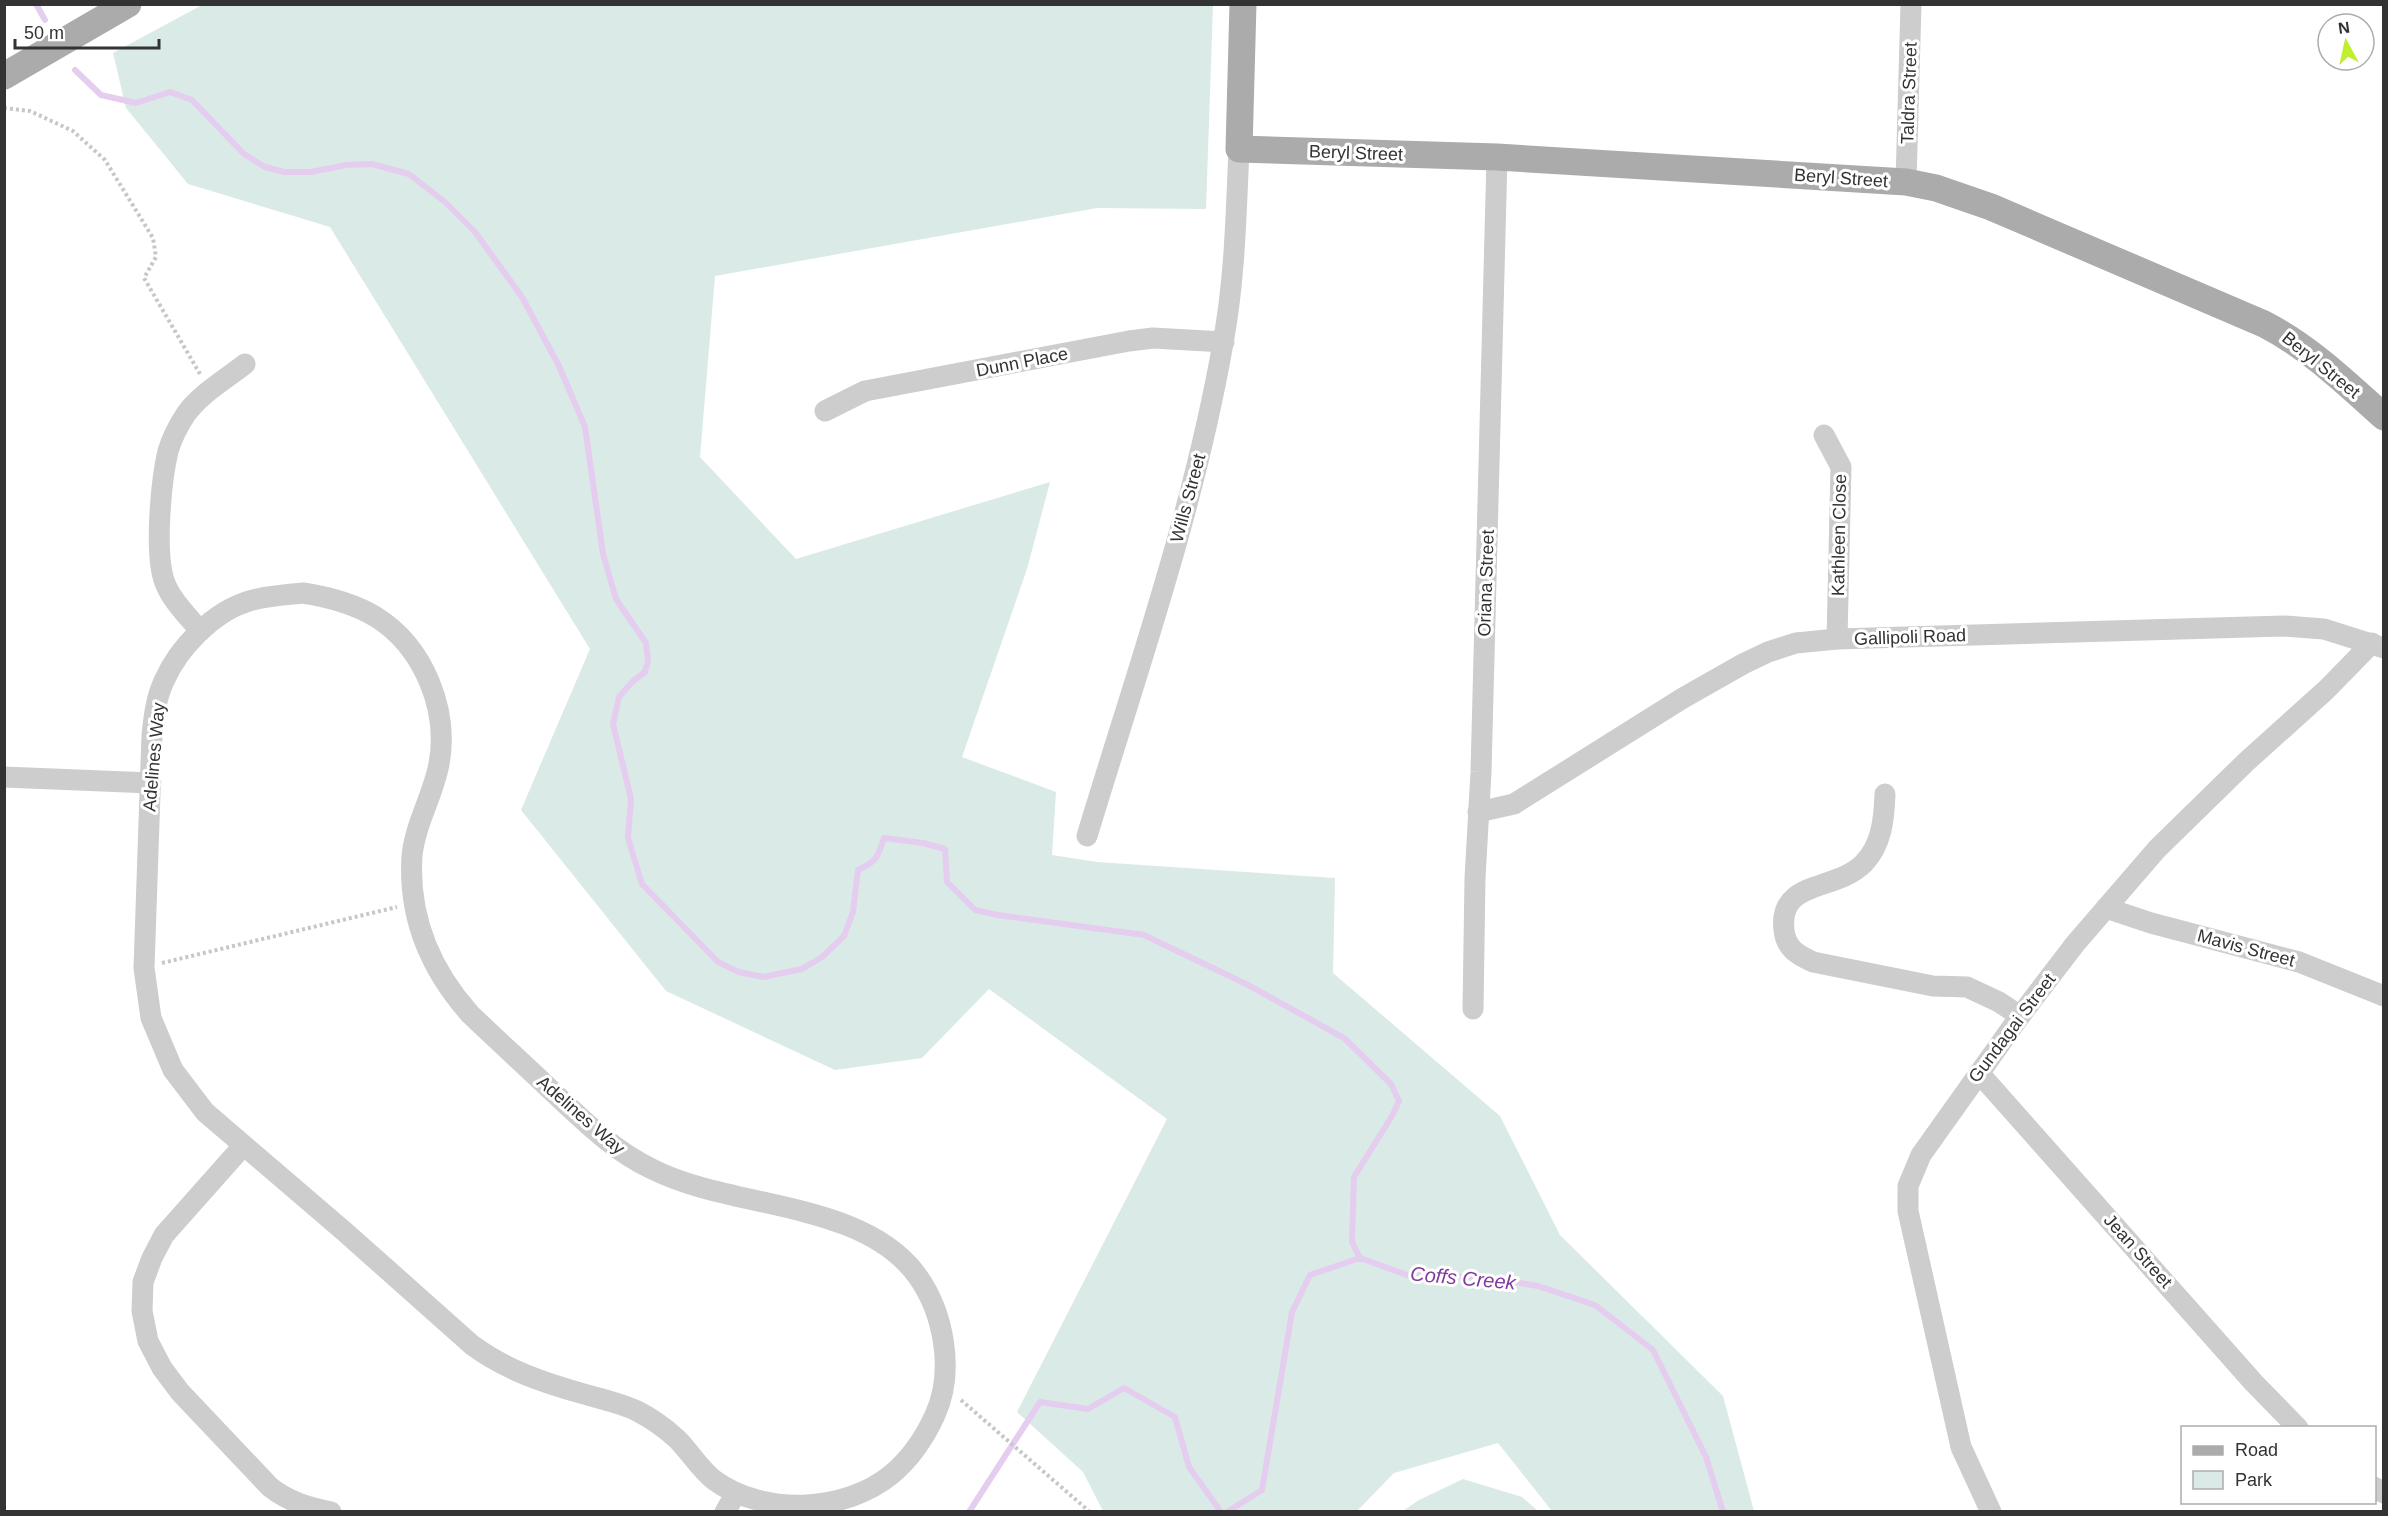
<svg xmlns="http://www.w3.org/2000/svg" width="2388" height="1516" font-family="Arial,sans-serif">
<rect width="100%" height="100%" fill="#fff"/>
<g fill="#daeae7">
<polygon points="202,5 1213,5 1206,209 1097,208 715,276 700,457 796,559 1050,482 1027,569 962,757 1056,792 1052,855 1097,862 1335,878 1333,973 1500,1116 1560,1235 1723,1396 1754,1511 1552,1511 1498,1443 1394,1473 1357,1511 1103,1511 1083,1472 1017,1412 1167,1119 989,989 922,1058 835,1070 666,991 521,810 590,649 330,227 188,184 126,108 113,53"/>
<polygon points="1463,1479 1522,1497 1538,1511 1403,1511 1419,1500"/>
</g>
<g fill="none" stroke-linecap="round" stroke-linejoin="round">
<g stroke="#e5cdef" stroke-width="6">
<polyline points="36,4 45,20"/>
<path d="M 75,70 L 101,95 L 136,103 L 170,92 L 192,100 L 244,154 L 265,167 L 284,172 L 311,172 L 346,165 L 372,164 L 409,174 L 445,202 L 475,232 L 522,297 L 559,366 L 585,427 L 603,554 L 616,599 L 646,643 L 648,661 L 645,672 L 632,682 L 619,697 L 613,724 L 631,799 L 628,838 L 642,884 L 718,962 L 739,972 L 763,977 L 802,969 L 822,957 L 844,936 L 853,912 L 858,870 C 876,862 878,857 884,838 L 923,843 L 945,849 L 947,882 L 975,910 L 998,915 L 1144,935 L 1248,985 L 1344,1038 L 1391,1084 L 1399,1101 L 1392,1116 L 1354,1177 L 1352,1242 L 1360,1258"/>
<polyline points="969,1512 1040,1402 1088,1409 1124,1388 1175,1417 1189,1467 1221,1512"/>
<polyline points="1227,1512 1262,1490 1292,1312 1310,1275 1360,1258 1407,1275 1484,1277 1538,1286 1595,1305 1653,1350 1706,1457 1723,1512"/>
</g>
<g stroke="#c7c7c7" stroke-width="4" stroke-dasharray="3 3" stroke-linecap="butt">
<polyline points="4,108 30,111 73,131 105,160 153,238 156,257 144,278 200,374"/>
<polyline points="162,963 397,907"/>
<polyline points="961,1400 1090,1512"/>
</g>
<g stroke="#cdcdcd" stroke-width="21">
<polyline points="1906,182 1911,4"/>
<polyline points="825,411 865,391 1129,341 1153,338 1224,342"/>
<polyline points="1824,435 1841,467 1837,639"/>
<path d="M 303,593 C 329,597 353,603 376,617 C 424,647 449,710 439,764 C 433,796 415,824 412,856 C 408,917 430,969 470,1014 C 498,1041 527,1067 555,1094 C 585,1122 614,1151 652,1169 C 730,1209 860,1200 916,1274 C 944,1312 955,1371 935,1415 C 925,1437 911,1458 892,1474 C 845,1513 763,1516 714,1480 C 700,1469 690,1452 677,1439 C 665,1428 651,1418 637,1411 C 621,1403 601,1399 584,1394 C 544,1383 506,1370 472,1345 L 345,1232 L 205,1112 L 173,1070 L 151,1018 L 144,968 L 152,735 C 154,716 156,698 164,681 C 179,647 213,612 249,601 C 266,596 284,595 303,593 Z"/>
<path d="M 200,631 C 188,616 172,601 165,583 C 154,555 161,481 168,451 C 172,438 178,426 186,414 C 200,394 226,379 245,364"/>
<polyline points="4,777 151,783"/>
<path d="M 1885,794 C 1884,819 1882,844 1864,863 C 1836,892 1778,879 1784,930 C 1786,949 1798,955 1813,962 L 1933,986 L 1967,987 L 1999,1002 L 2020,1016"/>
<polyline points="1478,812 1514,804 1683,698 1743,664 1768,652 1796,643 1837,639 2284,626 2324,629 2384,648"/>
<path d="M 1087,836 C 1136,674 1194,510 1223,343 C 1235,279 1236,214 1239,149"/>
<polyline points="2106,908 2151,923 2299,962 2384,996"/>
<polyline points="1473,1009 1475,878 1481,772 1497,157"/>
<polyline points="1979,1073 2254,1383 2298,1428"/>
<path d="M 243,1146 L 164,1235 L 152,1258 L 143,1282 L 142,1311 L 148,1341 L 162,1368 L 180,1392 L 270,1487 C 289,1502 308,1507 331,1512"/>
<polyline points="2374,1487 2384,1493"/>
<polyline points="725,1512 736,1493"/>
<polyline points="1991,1512 1961,1447 1908,1211 1908,1186 1921,1155 2020,1016 2075,944 2157,849 2246,762 2326,690 2372,643"/>
</g>
<g stroke="#ababab" stroke-width="27">
<path d="M 1243,4 L 1239,149 L 1497,157 L 1906,182 L 1936,188 L 1991,207 L 2264,324 C 2309,347 2346,383 2384,417"/>
<polyline points="4,76 128,4"/>
</g>
</g>
<g text-anchor="middle" stroke-width="6" stroke-linejoin="round" paint-order="stroke">
<g font-size="18" fill="#333" stroke="#fff">
<text transform="translate(1909 93) rotate(-88)" y="6">Taldra Street</text>
<text transform="translate(1356 153) rotate(2)" y="6">Beryl Street</text>
<text transform="translate(1841 178) rotate(4)" y="6">Beryl Street</text>
<text transform="translate(1022 362) rotate(-11)" y="6">Dunn Place</text>
<text transform="translate(2321 365) rotate(39)" y="6">Beryl Street</text>
<text transform="translate(1188 498) rotate(-75)" y="6">Wills Street</text>
<text transform="translate(1839 535) rotate(-89)" y="6">Kathleen Close</text>
<text transform="translate(1486 583) rotate(-88)" y="6">Oriana Street</text>
<text transform="translate(1910 637) rotate(-2)" y="6">Gallipoli Road</text>
<text transform="translate(154 757) rotate(-85)" y="6">Adelines Way</text>
<text transform="translate(2246 948) rotate(15)" y="6">Mavis Street</text>
<text transform="translate(2012 1028) rotate(-53)" y="6">Gundagai Street</text>
<text transform="translate(581 1115) rotate(41)" y="6">Adelines Way</text>
<text transform="translate(2138 1251) rotate(48)" y="6">Jean Street</text>
</g>
<g font-size="20" font-style="italic" fill="#7f3a9b" stroke="#fff">
<text transform="translate(1463 1278) rotate(5)" y="7">Coffs Creek</text>
</g>
</g>
<rect width="2388" height="1516" fill="none" stroke="#333333" stroke-width="12"/>
<rect x="2181" y="1426" width="195" height="78" fill="#ffffff" stroke="#adadad" stroke-width="1.5"/>
<rect x="2193" y="1446" width="30" height="9" fill="#ababab" stroke="#adadad" stroke-width="1.5"/>
<text x="2235" y="1456" font-size="18" fill="#333333">Road</text>
<rect x="2193" y="1471" width="30" height="18" fill="#daeae7" stroke="#adadad" stroke-width="1.5"/>
<text x="2235" y="1486" font-size="18" fill="#333333">Park</text>
<g transform="translate(2346 42) rotate(352)"><circle r="28" fill="#ffffff" stroke="#adadad" stroke-width="1.5"/>
<path d="M0-4.5L10 22L0 15L-10 22Z" fill="#c0ef2f"/>
<text y="-9" font-size="16" font-weight="bold" text-anchor="middle" fill="#333333">N</text>
</g>
<path d="M15 39v9h144v-9" fill="none" stroke="#333333" stroke-width="3"/>
<text x="24" y="39" font-size="18" fill="#333333" stroke="#ffffff" stroke-width="4.5" paint-order="stroke">50 m</text>
</svg>
